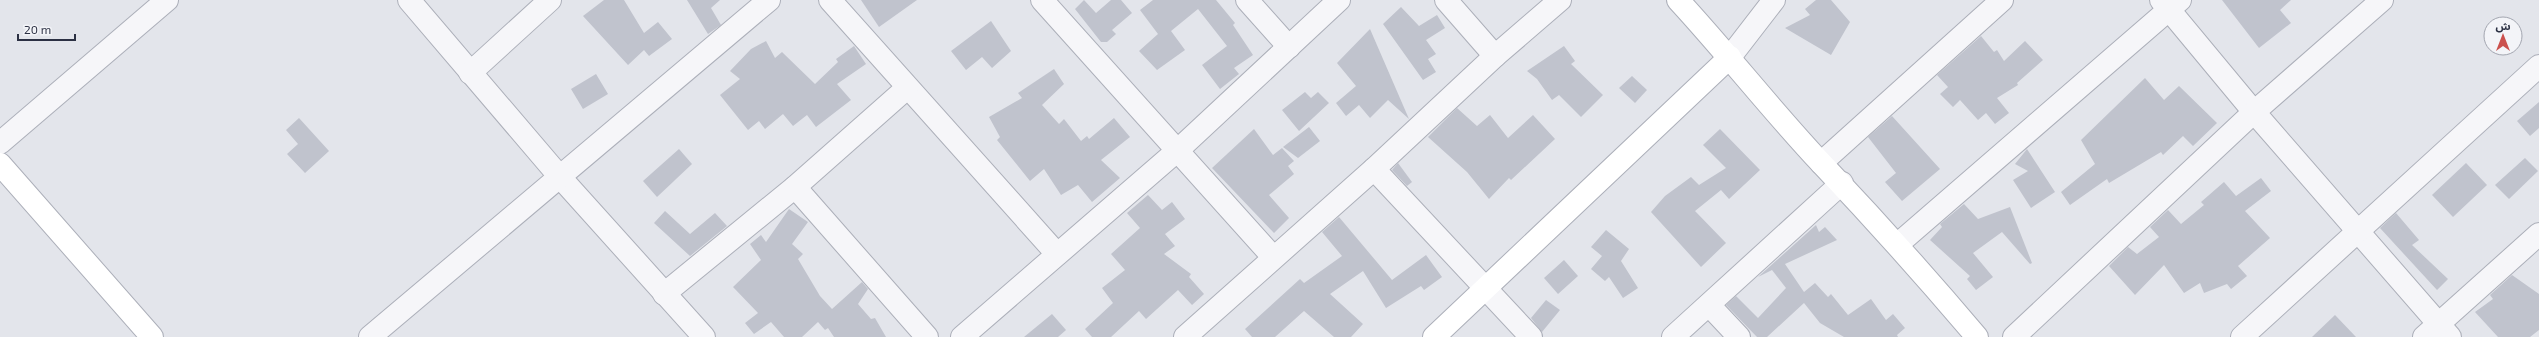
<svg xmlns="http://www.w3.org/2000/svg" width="2539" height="337" font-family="'Exo 2','Noto Sans Arabic',sans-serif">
<rect width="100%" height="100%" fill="#e3e5eb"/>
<g fill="#c0c3cd">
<polygon points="604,0 624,0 644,33 658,22 672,39 649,56 644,50 628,65 583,16"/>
<polygon points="687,0 720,0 711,8 721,25 708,34"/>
<polygon points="861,0 917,0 879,27"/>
<polygon points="1084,0 1096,13 1111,0 1121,0 1132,13 1112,30 1116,34 1107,42 1101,42 1075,9"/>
<polygon points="1153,0 1216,0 1235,23 1233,25 1253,55 1234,68 1239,74 1220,89 1202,65 1227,46 1198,9 1171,31 1185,50 1157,70 1139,51 1158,34 1140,10"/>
<polygon points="1816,0 1831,0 1850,22 1831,55 1785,28 1810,15 1805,9"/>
<polygon points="2222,0 2291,0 2280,10 2291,23 2259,48"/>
<polygon points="1401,7 1419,26 1437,15 1445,28 1426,40 1436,54 1428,59 1436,72 1423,80 1383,24"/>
<polygon points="991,21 1011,51 992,68 982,57 966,70 951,51"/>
<polygon points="1370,29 1409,119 1388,100 1370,118 1359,105 1346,116 1336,103 1356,86 1337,63"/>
<polygon points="1981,36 1994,52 1997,50 2004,61 2025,41 2043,60 2017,83 2018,85 1997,98 2009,113 1995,124 1986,113 1978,120 1960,100 1953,107 1940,94 1948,87 1937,75"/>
<polygon points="766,41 775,58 782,52 815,84 838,62 836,59 854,46 866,64 837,84 851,100 816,127 807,115 793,126 783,114 765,129 759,121 748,130 720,95 740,79 730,71 751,49"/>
<polygon points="1564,46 1575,61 1571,64 1603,95 1581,117 1559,95 1552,100 1537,79 1527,71"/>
<polygon points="1054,69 1064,84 1042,105 1059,124 1064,119 1081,141 1087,136 1089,139 1114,118 1130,137 1101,160 1120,178 1092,202 1078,185 1061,195 1044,169 1030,181 997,140 1000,137 989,117 1022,98 1018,93"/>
<polygon points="596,74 608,94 583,109 571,89"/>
<polygon points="1632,76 1647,90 1635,103 1619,88"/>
<polygon points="2145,78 2164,100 2179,86 2217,123 2193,146 2183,136 2163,155 2161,152 2109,183 2107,179 2070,205 2061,192 2095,164 2081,140"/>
<polygon points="1305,92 1311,98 1318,92 1329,103 1299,131 1282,110"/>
<polygon points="2539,102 2539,128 2530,136 2517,121"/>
<polygon points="1457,108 1477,126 1490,115 1508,138 1533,115 1555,139 1511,180 1509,178 1489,199 1467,172 1428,137"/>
<polygon points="1892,116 1940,169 1902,201 1885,182 1896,173 1868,137"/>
<polygon points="299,118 329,151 305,173 287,154 298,144 286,130"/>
<polygon points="1309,127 1320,141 1298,158 1283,147"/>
<polygon points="1254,129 1273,155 1282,148 1294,161 1288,166 1294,174 1269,195 1289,218 1274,233 1212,168"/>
<polygon points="1720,129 1760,170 1729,199 1721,190 1695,211 1726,243 1701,267 1651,212 1665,196 1691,177 1699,185 1726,168 1703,145"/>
<polygon points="679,149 692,164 657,197 643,181"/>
<polygon points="2027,149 2055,192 2031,208 2013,180 2028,171 2015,164"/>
<polygon points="2525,158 2538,171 2509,199 2495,185"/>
<polygon points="1398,163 1412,182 1407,186 1392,170"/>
<polygon points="2466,163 2487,185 2453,217 2432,195"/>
<polygon points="2261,178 2271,191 2245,211 2270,238 2238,266 2247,276 2231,289 2227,284 2204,293 2200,283 2184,293 2164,265 2135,295 2109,266 2128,247 2137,254 2159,237 2150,227 2168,210 2181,224 2204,205 2201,202 2224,182 2236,196"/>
<polygon points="1148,195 1162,210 1172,202 1185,219 1165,234 1175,246 1164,254 1191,274 1189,277 1204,294 1192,305 1178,290 1146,319 1139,311 1111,337 1092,337 1085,329 1113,303 1102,288 1125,270 1111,254 1140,228 1127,213"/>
<polygon points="1964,204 1978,219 2010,207 2032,263 2030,264 2002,232 1973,253 1993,277 1976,290 1967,279 1970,276 1930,240 1942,227 1940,224"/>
<polygon points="789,209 808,222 792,244 803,254 798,259 820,296 832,309 862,282 868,289 858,304 871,319 875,318 886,337 834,337 828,328 825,330 818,322 802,337 784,337 771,322 754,334 745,323 758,313 733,287 761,260 750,244 761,235 766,242"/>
<polygon points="665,211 690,234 715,213 727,226 690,256 654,223"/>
<polygon points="2396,213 2419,240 2412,245 2448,279 2437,290 2380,228"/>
<polygon points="1339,217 1392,280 1426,255 1442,277 1424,290 1421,286 1386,308 1363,271 1330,294 1363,324 1351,337 1334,337 1304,311 1275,337 1252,337 1245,329 1300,279 1304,283 1342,256 1322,232"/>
<polygon points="1816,225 1819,232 1825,227 1837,240 1785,264 1804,292 1815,283 1828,297 1831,294 1848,315 1871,299 1886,320 1893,314 1905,328 1897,335 1898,337 1844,337 1820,323 1804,303 1767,337 1757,337 1726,305 1736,296 1758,318 1786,288 1772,270 1758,277"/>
<polygon points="1606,230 1629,249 1621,261 1638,288 1623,298 1609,277 1605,281 1591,269 1602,256 1591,247"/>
<polygon points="1564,260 1578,276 1558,294 1544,278"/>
<polygon points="2512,275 2539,294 2539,330 2530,337 2498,337 2475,312 2493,299 2490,295"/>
<polygon points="1546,300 1560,310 1542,332 1531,318"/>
<polygon points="1052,314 1066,330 1058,337 1024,337"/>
<polygon points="2335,315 2356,337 2312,337"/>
</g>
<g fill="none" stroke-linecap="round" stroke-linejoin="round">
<g stroke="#acafb9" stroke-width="24">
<g id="street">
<polyline points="409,0 560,177 704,337"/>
<polyline points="830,0 1057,254"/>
<polyline points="1042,0 1273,257"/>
<polyline points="1247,0 1289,47"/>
<polyline points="1446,0 1495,56"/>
<polyline points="2161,0 2254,112 2450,337"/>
<polyline points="1730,57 1774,0"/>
<polyline points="470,73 550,0"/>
<polyline points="0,143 167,0"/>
<polyline points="1821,163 2002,0"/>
<polyline points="1374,169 1531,337"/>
<polyline points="795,187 927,337"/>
<polyline points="1898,244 2180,0"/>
<polyline points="664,294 795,187 907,88"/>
<polyline points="1709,305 1739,337"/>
<polyline points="370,337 769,0"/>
<polyline points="962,337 1178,150 1339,0"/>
<polyline points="1185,337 1374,169 1495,56 1560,0"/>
<polyline points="1673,337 1842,183"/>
<polyline points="2014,337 2254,112 2382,0"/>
<polyline points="2242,337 2539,66"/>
<polyline points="2424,337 2539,234"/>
</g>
</g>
<g stroke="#acafb9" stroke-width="24">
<g id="secondary">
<path d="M 1678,0 C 1727,53 1772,111 1822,164 C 1875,220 1927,278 1977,337"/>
<polyline points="0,164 152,337"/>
<polyline points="1434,337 1730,57"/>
</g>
</g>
<use href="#street" stroke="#f6f6f9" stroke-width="22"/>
<use href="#secondary" stroke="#fff" stroke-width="22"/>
</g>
<g transform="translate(2503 36)"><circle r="19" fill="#f3f4f8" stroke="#a3a6b0"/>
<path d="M0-3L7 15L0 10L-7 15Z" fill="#cb504d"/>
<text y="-6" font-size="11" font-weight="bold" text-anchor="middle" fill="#2b3043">ش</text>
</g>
<path d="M18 34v6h57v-6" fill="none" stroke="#2b3043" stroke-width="2"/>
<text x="24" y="34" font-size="12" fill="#2b3043" stroke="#f3f4f8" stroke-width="3" paint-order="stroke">20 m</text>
</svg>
